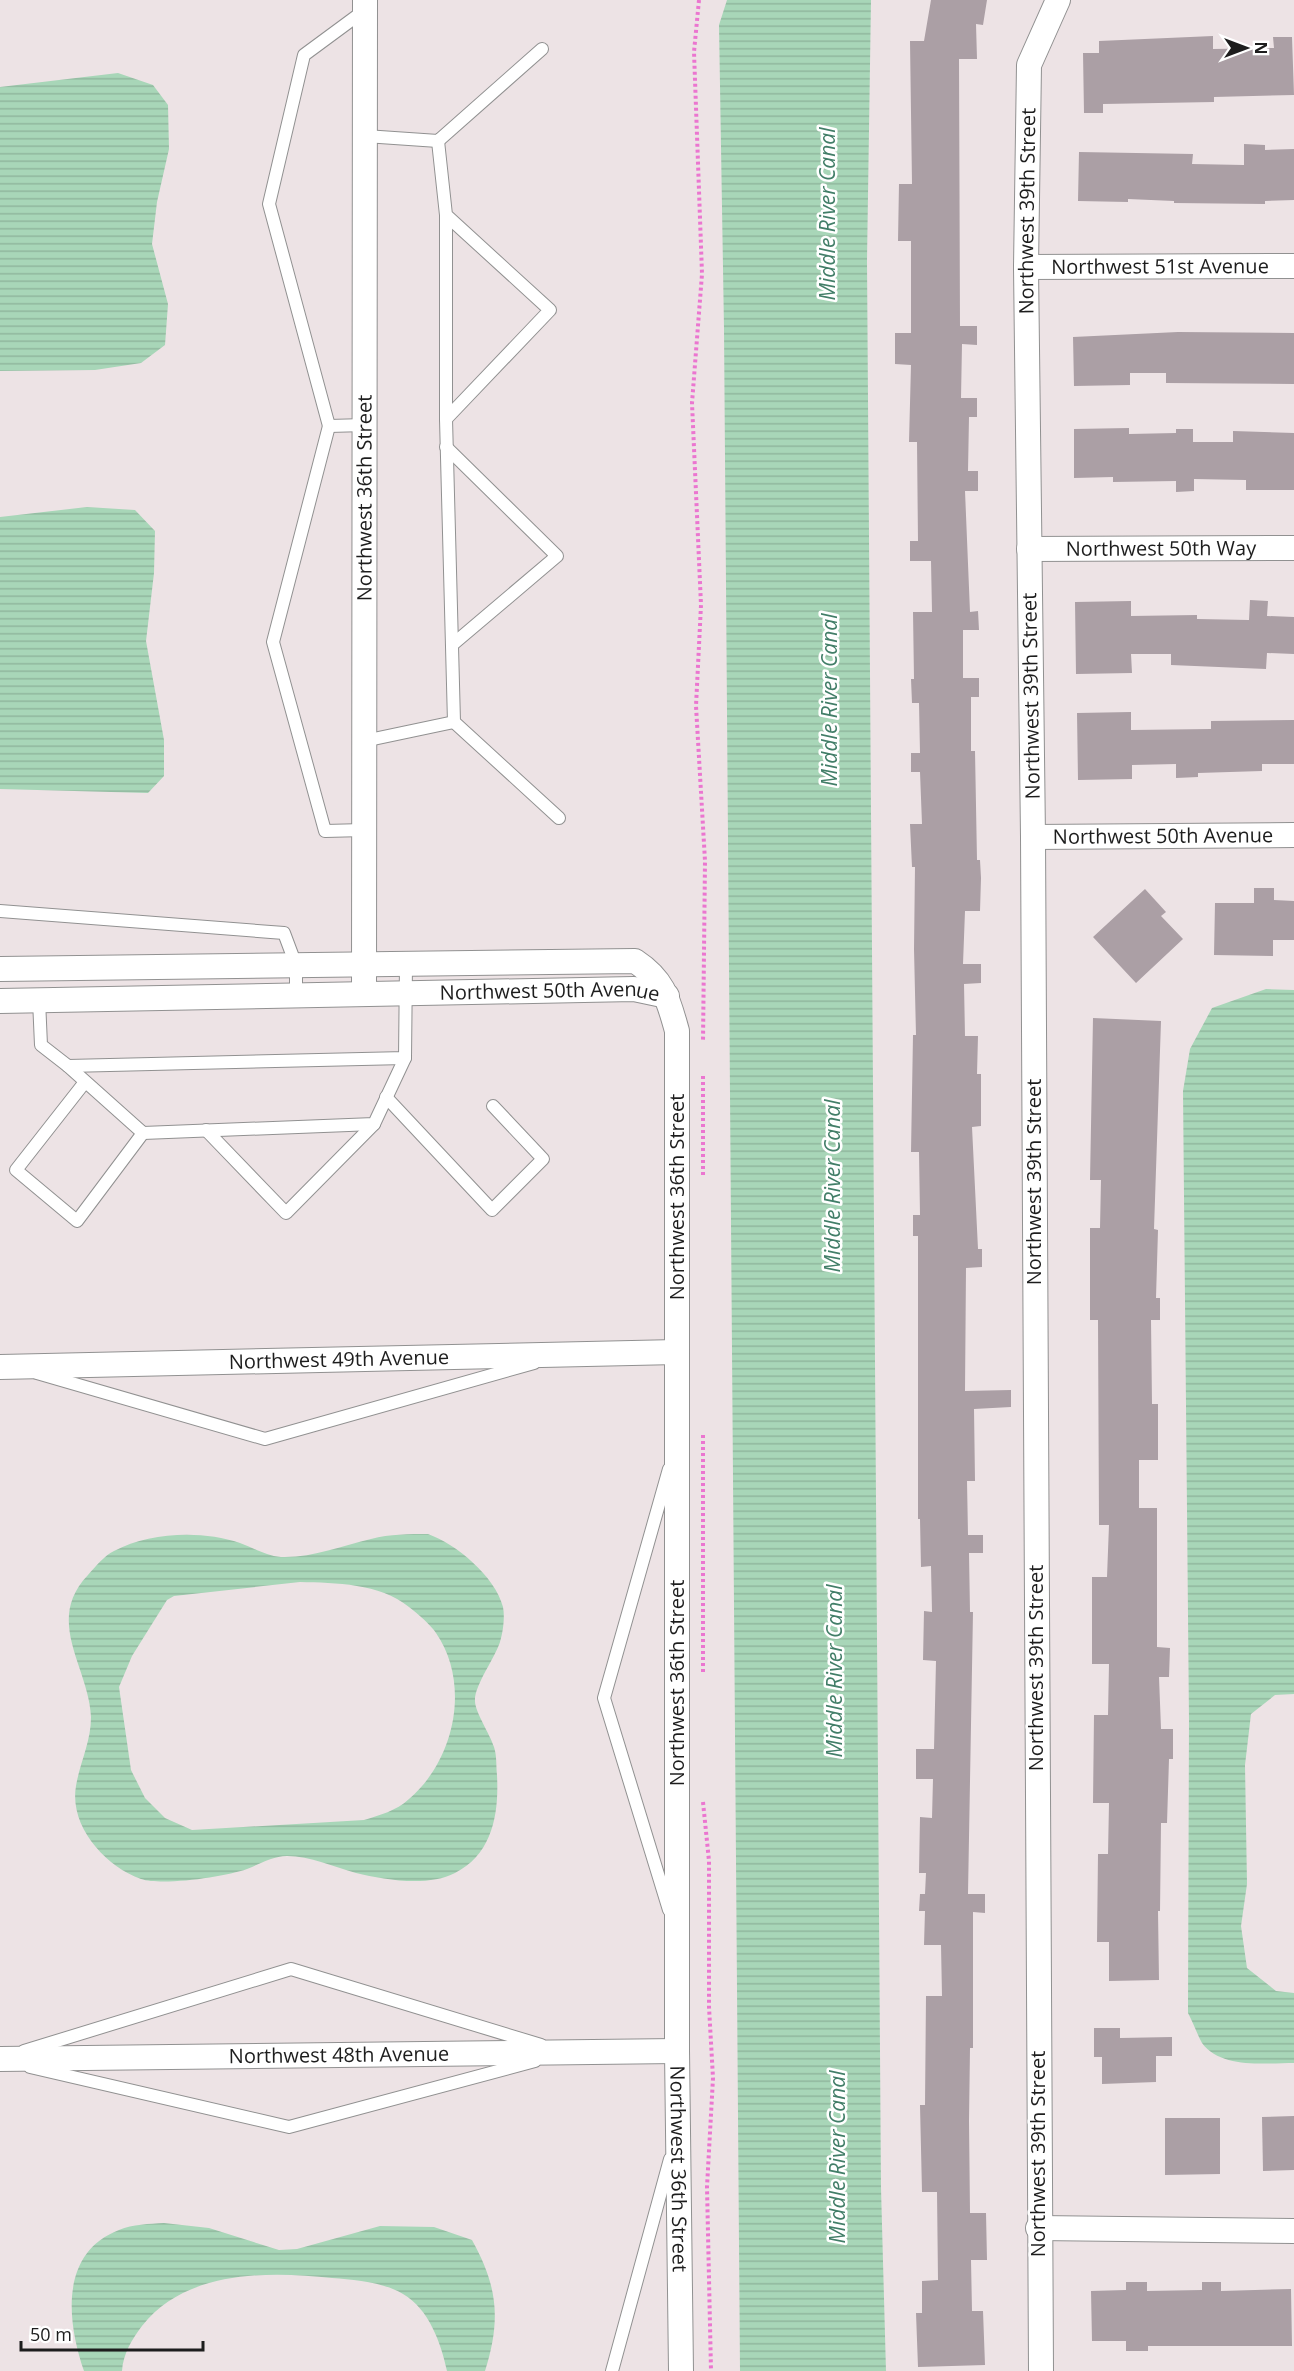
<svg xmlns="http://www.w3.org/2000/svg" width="1294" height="2371" font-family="'Open Sans',sans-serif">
<defs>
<pattern id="water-rules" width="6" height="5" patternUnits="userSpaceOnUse" patternTransform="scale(1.5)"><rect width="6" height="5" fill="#a8d6b8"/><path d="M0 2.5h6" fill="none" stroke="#90b79e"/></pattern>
</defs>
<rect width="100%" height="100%" fill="#ede3e5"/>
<g fill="url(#water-rules)" fill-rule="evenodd">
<polygon points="727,0 871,0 867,261 881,2188 886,2371 740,2371 724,329 719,25"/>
<polygon points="118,73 153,85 168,105 169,149 157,202 152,244 168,304 165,345 141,363 95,370 0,371 0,87"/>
<polygon points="87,507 135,510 155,531 154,573 146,641 164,740 164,776 148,793 0,789 0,517"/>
<path d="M 1266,989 L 1294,990 L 1294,1694 L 1275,1695 L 1251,1714 L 1245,1765 L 1247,1884 L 1241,1926 L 1247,1968 L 1276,1991 L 1294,1993 L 1294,2063 C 1265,2063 1221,2069 1202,2043 C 1197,2034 1193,2022 1188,2013 L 1189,1720 L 1183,1091 L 1190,1049 L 1212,1008 Z"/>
<path d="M 428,1534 C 456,1544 495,1576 503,1607 C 505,1617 503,1632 500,1642 C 495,1658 474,1686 475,1701 C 475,1712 490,1734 494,1747 C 497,1756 496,1766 497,1775 C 499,1813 493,1854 455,1873 C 428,1887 385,1880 356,1873 C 334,1867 310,1856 287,1856 C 273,1856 260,1864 247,1869 C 225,1877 162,1886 141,1879 C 105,1866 69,1826 76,1786 C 80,1762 91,1742 91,1717 C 89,1667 44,1621 88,1575 C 96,1566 104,1556 114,1551 C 150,1532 202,1530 240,1543 C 254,1548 266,1556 281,1557 C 313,1558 340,1546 371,1539 C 390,1534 409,1534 428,1534 ZM 300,1582 C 336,1583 379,1583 409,1607 C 418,1614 430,1624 436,1633 C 471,1684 455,1760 409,1799 C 396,1811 380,1815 364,1820 L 192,1830 L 165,1818 L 145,1798 L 131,1770 L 119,1687 L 132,1656 L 167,1600 L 174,1596 Z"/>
<path d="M 164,2223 L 209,2228 L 279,2250 L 297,2249 L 380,2226 L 434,2227 L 472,2240 C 498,2287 501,2320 485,2371 L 447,2371 C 441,2343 429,2309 403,2294 C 383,2282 355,2280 332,2278 C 268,2271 186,2270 142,2326 C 132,2339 123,2354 122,2371 L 84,2371 C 67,2322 59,2253 119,2230 C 133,2224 149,2224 164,2223 Z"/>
</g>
<g fill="#ab9fa5">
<polygon points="931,0 987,0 983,25 976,24 977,59 959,59 960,326 977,326 977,345 962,344 961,398 977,398 977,417 969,417 968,471 978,471 978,491 965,491 970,612 978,611 979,630 963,630 963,678 979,678 979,697 971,697 971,751 975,751 977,860 980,860 981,878 980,911 965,911 963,964 981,964 981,983 964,984 965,1036 978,1036 977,1074 981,1074 981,1126 972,1127 978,1249 982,1249 982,1267 966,1268 965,1391 1011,1390 1011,1407 974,1409 975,1481 967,1481 968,1535 983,1535 983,1553 969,1553 970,1612 973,1612 968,1894 985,1894 985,1913 973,1912 973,2048 970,2048 969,2121 970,2213 986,2213 987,2260 971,2260 972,2311 983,2311 985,2365 918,2367 916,2313 922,2313 922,2281 938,2280 937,2192 922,2192 920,2105 925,2105 926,1996 942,1996 941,1945 924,1945 925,1911 919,1911 920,1894 925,1894 926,1873 919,1873 920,1817 932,1818 933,1779 916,1779 916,1749 934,1749 936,1661 923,1660 924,1611 932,1612 931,1566 921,1567 920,1519 918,1519 918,1236 913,1236 913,1215 920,1215 919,1152 911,1152 913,1035 916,1035 914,949 915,867 912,867 910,824 922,824 920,772 911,772 911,753 920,753 919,703 912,703 911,679 914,679 913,612 932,612 931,561 910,561 910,541 918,541 917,442 909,442 911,365 895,364 895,333 911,333 911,241 898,241 899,184 912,184 910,41 924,41"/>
<polygon points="1213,36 1213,49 1274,48 1273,37 1292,37 1294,95 1214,97 1214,102 1103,104 1103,113 1084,113 1083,53 1099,53 1099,41"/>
<polygon points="1244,144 1265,145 1265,150 1294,149 1294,200 1265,201 1265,204 1174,203 1174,201 1128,199 1128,202 1078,201 1079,152 1193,154 1192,164 1244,165"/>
<polygon points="1178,332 1294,333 1294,384 1166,383 1166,373 1130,373 1130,385 1074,386 1073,337"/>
<polygon points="1129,428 1129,434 1176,433 1176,429 1193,429 1193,442 1233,442 1233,431 1294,433 1294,490 1246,490 1246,480 1194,479 1194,491 1176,492 1176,481 1113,482 1113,477 1074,478 1074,429"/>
<polygon points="1250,600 1268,601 1267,616 1294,617 1294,654 1267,653 1266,669 1171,665 1171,654 1131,654 1132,673 1076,674 1075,602 1131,601 1131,616 1197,615 1197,619 1249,620"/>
<polygon points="1131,712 1131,730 1211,729 1211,721 1294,720 1294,764 1262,764 1262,771 1198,773 1198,777 1176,778 1176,764 1132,765 1132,779 1078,780 1077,713"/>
<polygon points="1254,888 1274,888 1274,900 1294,901 1294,940 1273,940 1273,956 1214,955 1215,903 1254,903"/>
<polygon points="1145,889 1166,912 1161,916 1183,939 1136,983 1093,937"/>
<polygon points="1093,1018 1161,1021 1154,1229 1158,1230 1156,1298 1160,1298 1160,1320 1151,1320 1152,1404 1158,1404 1158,1460 1139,1460 1139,1508 1157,1508 1157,1647 1170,1648 1169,1677 1159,1677 1161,1729 1173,1729 1173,1759 1169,1759 1167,1823 1161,1823 1160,1911 1158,1911 1159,1980 1109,1981 1109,1942 1097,1942 1098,1854 1108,1854 1109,1803 1093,1803 1094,1715 1108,1715 1109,1664 1092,1664 1092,1577 1107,1577 1109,1525 1099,1525 1098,1320 1090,1320 1090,1228 1100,1228 1101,1180 1090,1180"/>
<polygon points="1094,2028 1120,2028 1120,2038 1172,2037 1172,2056 1156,2056 1156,2082 1102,2084 1102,2057 1094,2057"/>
<polygon points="1294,2116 1294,2170 1263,2171 1262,2117"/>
<polygon points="1165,2118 1220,2118 1220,2174 1165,2175"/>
<polygon points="1126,2282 1147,2282 1147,2291 1202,2290 1202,2282 1221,2282 1221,2291 1291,2289 1292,2346 1148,2346 1148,2351 1126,2351 1126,2341 1092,2341 1091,2291 1126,2290"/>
</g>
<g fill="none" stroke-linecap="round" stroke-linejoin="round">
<g stroke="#919191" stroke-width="14">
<g id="lane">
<polyline points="365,10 304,55 269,204 329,426 365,425"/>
<polyline points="365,136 438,141 542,49"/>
<polyline points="438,141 446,215 550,310 446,419 454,722 559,818"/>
<polyline points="446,419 446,215"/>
<polyline points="329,426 273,642 325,831 364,830"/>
<polyline points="446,447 557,556 452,645"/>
<polyline points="364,741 454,722"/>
<polyline points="0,911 284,933 296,965 296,995"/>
<polyline points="39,1000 41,1045 68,1066 405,1058 406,964"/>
<polyline points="68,1066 143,1133 374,1124 405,1058"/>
<polyline points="85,1082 16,1170 77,1221 143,1133"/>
<polyline points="386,1097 492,1210 543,1159 493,1106"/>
<polyline points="206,1130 286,1213 374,1124"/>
<polyline points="37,1373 265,1439 534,1363"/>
<polyline points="669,1910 604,1698 669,1469"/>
<polyline points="24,2051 291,1969 541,2045"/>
<polyline points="30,2067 289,2127 535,2061"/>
<polyline points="612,2371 670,2159"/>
</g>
</g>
<g stroke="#919191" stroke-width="26">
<g id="street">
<path id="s1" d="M 1026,267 L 1294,266"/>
<path id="s2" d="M 1029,549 L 1294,548"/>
<path id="s3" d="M 1033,837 L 1294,835"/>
<path id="s4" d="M 0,969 L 635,961 C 664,980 668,999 677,1031 L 677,2051 L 681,2371"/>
<path id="s5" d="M 364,994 L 365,0"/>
<path id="s6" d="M 0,1001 L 634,989 L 667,996"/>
<path id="s7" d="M 0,1367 L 677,1352"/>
<path id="s8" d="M 0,2059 L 677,2051"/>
<polyline points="1038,2228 1294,2231"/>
<path id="s9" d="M 1041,2371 L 1033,837 L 1026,267 L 1029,65 L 1058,0"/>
</g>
</g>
<g stroke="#eb76d0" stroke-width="4" stroke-dasharray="3 3" stroke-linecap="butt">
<polyline points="699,0 694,52 702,274 692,403 701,605 696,706 705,861 703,1042"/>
<polyline points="703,1076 703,1177"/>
<polyline points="703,1672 703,1433"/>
<polyline points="703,1802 709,1861 709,2007 713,2078 707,2187 711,2371"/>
</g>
<use href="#lane" stroke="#fff" stroke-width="12"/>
<use href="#street" stroke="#fff" stroke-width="24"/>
</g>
<g text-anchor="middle" stroke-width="5" stroke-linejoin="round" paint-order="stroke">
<g font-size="20" fill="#1d1d1d" stroke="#fff">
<text dy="7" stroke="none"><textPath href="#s9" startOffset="2160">Northwest 39th Street</textPath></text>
<text dy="7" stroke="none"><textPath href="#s1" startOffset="134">Northwest 51st Avenue</textPath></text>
<text dy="7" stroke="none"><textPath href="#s5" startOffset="496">Northwest 36th Street</textPath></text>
<text dy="7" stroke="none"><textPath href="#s2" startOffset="132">Northwest 50th Way</textPath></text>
<text transform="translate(1031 696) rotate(-91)" y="7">Northwest 39th Street</text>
<text dy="7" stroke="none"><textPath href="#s3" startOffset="130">Northwest 50th Avenue</textPath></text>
<text dy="7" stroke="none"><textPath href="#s6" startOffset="550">Northwest 50th Avenue</textPath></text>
<text transform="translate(1034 1182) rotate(-90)" y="7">Northwest 39th Street</text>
<text transform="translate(677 1197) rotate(-90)" y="7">Northwest 36th Street</text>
<text dy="7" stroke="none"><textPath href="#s7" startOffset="339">Northwest 49th Avenue</textPath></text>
<text transform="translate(1036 1668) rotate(-90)" y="7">Northwest 39th Street</text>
<text transform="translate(677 1683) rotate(-90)" y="7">Northwest 36th Street</text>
<text dy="7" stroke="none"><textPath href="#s8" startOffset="339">Northwest 48th Avenue</textPath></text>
<text transform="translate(1038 2154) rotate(-90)" y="7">Northwest 39th Street</text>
<text dy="7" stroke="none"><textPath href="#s4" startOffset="1857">Northwest 36th Street</textPath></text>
</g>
<g font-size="21" font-style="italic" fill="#427e68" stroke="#fff">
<text transform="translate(828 214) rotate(-90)" y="7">Middle River Canal</text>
<text transform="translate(830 700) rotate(-90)" y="7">Middle River Canal</text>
<text transform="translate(833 1186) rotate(-90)" y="7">Middle River Canal</text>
<text transform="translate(835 1671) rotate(-90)" y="7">Middle River Canal</text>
<text transform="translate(838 2157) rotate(-90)" y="7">Middle River Canal</text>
</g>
</g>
<g transform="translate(1246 48) rotate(90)" stroke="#ffffff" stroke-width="4.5" paint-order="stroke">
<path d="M0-4.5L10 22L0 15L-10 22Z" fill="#1d1d1d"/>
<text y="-9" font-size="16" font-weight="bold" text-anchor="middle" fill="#1d1d1d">N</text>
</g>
<path d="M21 2341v9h182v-9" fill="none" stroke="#1d1d1d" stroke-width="3"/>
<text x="30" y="2341" font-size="18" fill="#1d1d1d" stroke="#ffffff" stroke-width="4.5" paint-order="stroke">50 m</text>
</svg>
